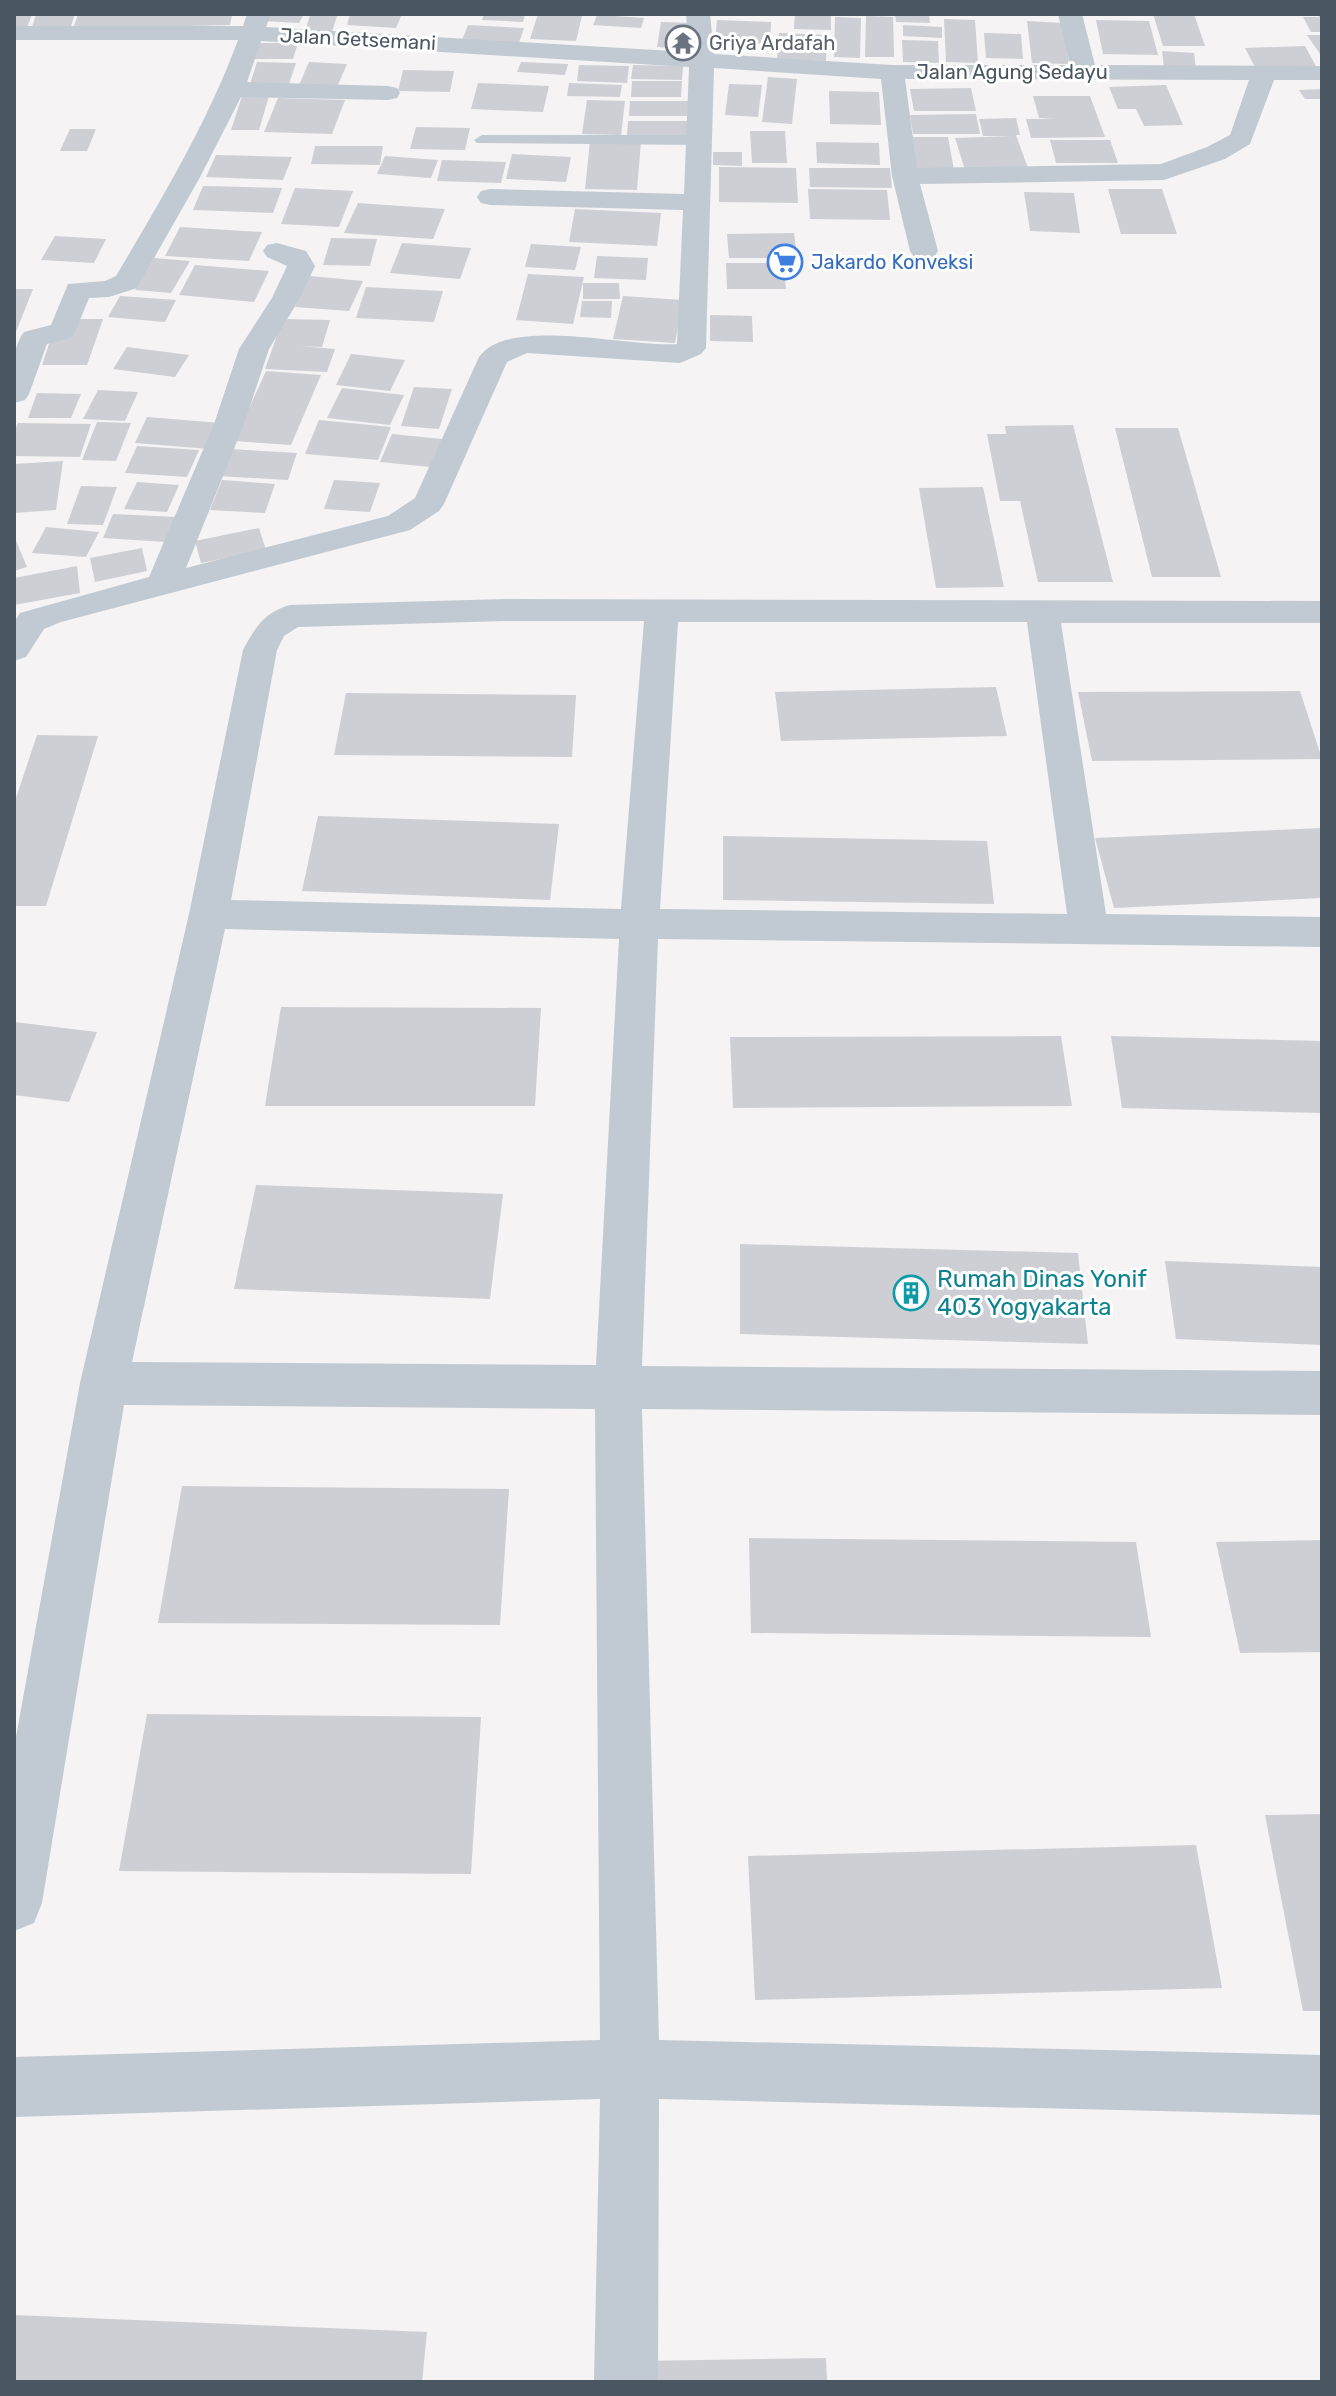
<svg xmlns="http://www.w3.org/2000/svg" width="1336" height="2396" font-family="Rubik,sans-serif">
<rect width="100%" height="100%" fill="#f5f3f3"/>
<g fill="#cdcfd5">
<polygon points="14,14 32,14 26,31 14,31"/>
<polygon points="36,14 75,14 70,29 31,31"/>
<polygon points="78,14 232,14 230,25 73,29"/>
<polygon points="267,14 304,14 299,23 263,21"/>
<polygon points="350,14 402,14 396,28 347,25"/>
<polygon points="484,14 525,14 523,22 482,20"/>
<polygon points="538,14 582,16 576,41 530,39"/>
<polygon points="795,14 831,14 831,30 794,29"/>
<polygon points="895,14 929,14 930,23 896,22"/>
<polygon points="1153,14 1194,14 1205,46 1163,46"/>
<polygon points="1317,14 1322,14 1322,32 1311,32 1303,17 1319,17"/>
<polygon points="310,15 337,16 332,32 305,32"/>
<polygon points="597,15 614,16 644,18 641,28 593,25"/>
<polygon points="866,16 893,17 894,57 865,57"/>
<polygon points="835,17 861,18 860,58 834,57"/>
<polygon points="944,19 975,20 978,63 946,62"/>
<polygon points="717,20 771,22 770,44 715,42"/>
<polygon points="1096,20 1149,21 1158,55 1103,54"/>
<polygon points="1027,21 1063,23 1069,64 1032,63"/>
<polygon points="661,22 692,23 688,49 657,47"/>
<polygon points="468,25 524,28 519,43 462,40"/>
<polygon points="903,25 942,27 942,38 903,36"/>
<polygon points="779,33 827,35 826,61 777,59"/>
<polygon points="984,33 1021,34 1023,59 986,58"/>
<polygon points="1307,35 1322,35 1322,57"/>
<polygon points="902,40 938,41 939,63 903,62"/>
<polygon points="259,43 298,43 293,59 254,59"/>
<polygon points="1305,46 1318,70 1257,71 1245,48"/>
<polygon points="1162,51 1194,53 1196,69 1164,67"/>
<polygon points="257,62 296,63 289,84 250,84"/>
<polygon points="309,62 347,64 337,87 299,85"/>
<polygon points="521,62 568,64 565,75 517,72"/>
<polygon points="579,65 629,66 627,83 577,81"/>
<polygon points="633,65 683,66 682,80 631,79"/>
<polygon points="403,70 454,71 450,92 398,91"/>
<polygon points="768,77 797,79 792,124 762,122"/>
<polygon points="632,81 682,81 681,97 631,97"/>
<polygon points="478,83 549,86 543,112 471,109"/>
<polygon points="569,83 622,85 620,97 567,96"/>
<polygon points="729,84 762,85 758,117 725,115"/>
<polygon points="1166,85 1183,125 1144,126 1136,109 1118,109 1109,87"/>
<polygon points="971,88 976,111 914,111 910,89"/>
<polygon points="1322,89 1322,99 1305,99 1299,90"/>
<polygon points="829,91 879,92 881,125 830,124"/>
<polygon points="242,96 269,96 259,130 231,130"/>
<polygon points="1033,96 1090,96 1105,137 1031,138 1026,119 1053,119 1039,118"/>
<polygon points="278,98 345,100 332,134 264,132"/>
<polygon points="587,100 625,101 621,135 582,134"/>
<polygon points="630,101 688,101 688,116 629,116"/>
<polygon points="976,114 980,134 913,134 910,115"/>
<polygon points="1016,118 1020,135 1016,135 1029,171 966,173 955,138 1013,136 983,136 979,119"/>
<polygon points="628,121 690,121 689,137 627,136"/>
<polygon points="416,127 470,128 465,150 410,149"/>
<polygon points="70,129 96,129 87,151 60,151"/>
<polygon points="750,131 785,131 787,163 752,163"/>
<polygon points="908,137 948,137 954,170 913,170"/>
<polygon points="1050,140 1110,140 1118,163 1056,163"/>
<polygon points="590,141 641,142 637,190 585,189"/>
<polygon points="816,142 879,143 880,165 817,163"/>
<polygon points="315,146 383,146 380,165 311,164"/>
<polygon points="713,152 742,152 742,166 713,165"/>
<polygon points="512,154 571,157 566,182 506,179"/>
<polygon points="216,155 292,157 283,180 206,177"/>
<polygon points="385,156 438,160 431,178 377,174"/>
<polygon points="442,160 506,162 501,183 437,181"/>
<polygon points="719,167 796,168 798,203 719,202"/>
<polygon points="809,168 890,168 892,188 810,187"/>
<polygon points="203,186 282,188 273,213 193,210"/>
<polygon points="295,188 353,191 339,227 281,224"/>
<polygon points="808,189 887,190 890,220 810,219"/>
<polygon points="1108,189 1162,189 1177,234 1121,234"/>
<polygon points="1024,192 1074,193 1080,233 1030,231"/>
<polygon points="358,203 445,209 433,239 344,233"/>
<polygon points="575,209 661,213 657,246 569,242"/>
<polygon points="180,227 262,232 249,261 165,256"/>
<polygon points="794,233 797,258 729,258 727,234"/>
<polygon points="55,236 106,239 94,263 41,260"/>
<polygon points="331,238 377,239 370,266 323,265"/>
<polygon points="402,243 471,248 460,279 390,273"/>
<polygon points="531,244 581,247 575,270 525,267"/>
<polygon points="597,256 648,258 646,280 594,278"/>
<polygon points="154,258 190,261 171,293 135,290"/>
<polygon points="726,263 783,263 786,289 727,289"/>
<polygon points="195,265 269,271 254,302 179,295"/>
<polygon points="528,274 584,277 573,324 516,320"/>
<polygon points="310,276 363,281 349,311 295,307"/>
<polygon points="583,283 619,283 620,299 583,299"/>
<polygon points="366,287 443,291 434,322 356,318"/>
<polygon points="14,289 33,289 14,337"/>
<polygon points="120,296 176,300 165,322 108,317"/>
<polygon points="623,296 683,300 675,343 613,339"/>
<polygon points="582,301 612,301 611,318 580,317"/>
<polygon points="710,315 752,316 753,342 710,341"/>
<polygon points="73,319 103,319 87,365 42,365 51,338"/>
<polygon points="283,319 330,320 322,347 300,346 335,349 327,372 265,369"/>
<polygon points="127,347 189,355 175,377 113,369"/>
<polygon points="351,354 405,360 390,391 336,385"/>
<polygon points="266,371 321,375 291,445 234,441"/>
<polygon points="414,387 452,389 439,429 401,426"/>
<polygon points="342,388 404,395 390,425 327,418"/>
<polygon points="98,390 138,392 125,421 83,419"/>
<polygon points="37,393 81,394 71,418 28,418"/>
<polygon points="147,417 221,423 209,449 135,443"/>
<polygon points="319,420 391,427 378,460 305,454"/>
<polygon points="97,422 131,423 116,461 82,460"/>
<polygon points="18,423 91,424 80,457 14,456 14,433"/>
<polygon points="1073,425 1113,582 1038,582 1020,501 1000,501 987,434 1006,434 1005,426"/>
<polygon points="1115,428 1178,428 1221,577 1152,577"/>
<polygon points="392,434 452,440 441,468 380,462"/>
<polygon points="137,446 199,450 187,477 125,473"/>
<polygon points="229,449 297,453 288,480 217,476"/>
<polygon points="63,461 56,510 14,513 14,464"/>
<polygon points="222,480 275,484 265,513 210,510"/>
<polygon points="334,480 380,483 370,512 324,509"/>
<polygon points="137,482 179,485 167,512 124,509"/>
<polygon points="81,486 117,487 103,525 67,524"/>
<polygon points="983,487 1004,587 936,588 919,488"/>
<polygon points="113,514 177,517 166,542 103,538"/>
<polygon points="46,527 99,532 86,557 32,553"/>
<polygon points="259,528 266,550 201,563 195,541"/>
<polygon points="14,536 27,567 14,571"/>
<polygon points="142,548 147,571 95,582 90,558"/>
<polygon points="77,566 80,593 14,605 14,578"/>
<polygon points="996,687 1007,736 781,741 775,692"/>
<polygon points="1300,691 1322,759 1092,761 1078,692"/>
<polygon points="346,693 576,695 572,757 334,755"/>
<polygon points="37,735 98,736 46,906 14,906 14,804"/>
<polygon points="318,816 559,824 550,900 302,891"/>
<polygon points="1322,828 1322,898 1114,908 1095,838"/>
<polygon points="723,836 987,841 994,904 723,900"/>
<polygon points="281,1007 541,1008 535,1106 265,1106"/>
<polygon points="14,1022 97,1032 69,1102 14,1095"/>
<polygon points="1061,1036 1072,1106 733,1108 730,1037"/>
<polygon points="1111,1036 1322,1041 1322,1113 1122,1108"/>
<polygon points="256,1185 503,1194 490,1299 234,1289"/>
<polygon points="740,1244 1078,1253 1088,1344 740,1334"/>
<polygon points="1165,1261 1322,1267 1322,1345 1176,1339"/>
<polygon points="182,1486 509,1489 500,1625 158,1623"/>
<polygon points="749,1538 1136,1542 1151,1637 751,1633"/>
<polygon points="1322,1540 1322,1652 1240,1653 1216,1542"/>
<polygon points="147,1714 481,1717 471,1874 119,1871"/>
<polygon points="1322,1814 1322,2011 1303,2011 1265,1815"/>
<polygon points="1196,1845 1222,1988 755,2000 748,1856"/>
<polygon points="14,2315 427,2332 422,2382 14,2382"/>
<polygon points="826,2358 827,2382 640,2382 640,2361"/>
</g>
<g fill="none" stroke-linecap="round" stroke-linejoin="round">
<polygon fill="#c1cad2" fill-rule="evenodd" points="482,135 699,135 707,140 699,145 477,143 474,140"/>
<g fill="#c1cad2" fill-rule="evenodd">
<path d="M 247,14 L 271,14 L 266,27 L 689,52 L 686,14 L 710,14 L 714,54 L 892,65 L 1070,65 L 1058,14 L 1082,14 L 1095,65 L 1322,66 L 1322,80 L 1274,80 L 1250,144 L 1225,159 L 1164,180 L 920,184 L 938,251 L 934,257 L 924,259 L 914,257 L 910,251 L 892,176 L 881,79 L 714,68 L 706,348 L 701,354 L 680,363 L 527,353 L 507,362 L 444,504 L 439,511 L 410,530 L 61,622 L 44,629 L 26,657 L 14,661 L 14,622 L 20,613 L 149,577 L 214,424 L 239,349 L 272,298 L 287,266 L 267,257 L 263,251 L 267,245 L 277,243 L 306,251 L 315,266 L 300,298 L 269,349 L 244,424 L 186,568 L 388,516 L 415,498 L 479,357 C 509,315 630,348 677,344 L 683,210 L 490,205 L 481,203 L 477,197 L 481,191 L 490,189 L 684,194 L 689,67 L 261,41 L 247,82 L 388,86 L 397,88 L 400,93 L 397,98 L 388,100 L 241,97 L 199,179 L 137,288 L 109,297 L 89,298 L 73,337 L 47,344 L 29,394 L 25,400 L 14,403 C 14,379 9,352 24,332 L 51,325 L 68,284 L 105,281 L 116,276 C 161,200 207,124 238,40 L 14,40 L 14,26 L 243,26 ZM 905,79 L 1249,80 L 1230,135 L 1207,147 L 1161,164 L 917,168 Z"/>
<path d="M 505,599 L 1322,601 L 1322,623 L 1061,623 L 1106,914 L 1322,917 L 1322,947 L 658,939 L 642,1366 L 1322,1371 L 1322,1415 L 642,1409 L 659,2040 L 1322,2055 L 1322,2115 L 659,2099 L 658,2382 L 594,2382 L 600,2099 L 14,2117 L 14,2057 L 600,2040 L 595,1409 L 124,1405 L 42,1903 L 34,1923 L 14,1931 L 14,1748 L 80,1383 L 189,914 L 243,650 C 255,628 264,612 290,605 ZM 505,621 L 644,621 L 621,909 L 231,900 L 277,650 L 284,636 L 298,627 ZM 678,622 L 1027,622 L 1067,914 L 660,909 ZM 225,929 L 619,939 L 596,1365 L 132,1362 Z"/>
</g>
</g>
<defs>
<g id="temple-ring" transform="scale(1.8)"><circle r="9.5" fill="#fff" stroke="#6b7280" stroke-width="1.5"/><path d="M0-6L5-2H3V0L6.5 2.5H4V6H1.5V3h-3V6H-4V2.5H-6.5L-3 0V-2H-5Z" fill="#6b7280"/></g>
<g id="supermarket-ring" transform="scale(1.8)"><circle r="9.5" fill="#fff" stroke="#3f7fe0" stroke-width="1.5"/><path d="M-6-5.5h2.5l.6 2H6L4.5 2H-2.5L-4.4-4H-6ZM-1.5 3.2a1.3 1.3 0 1 0 .1 0ZM3 3.2a1.3 1.3 0 1 0 .1 0Z" fill="#3f7fe0"/></g>
<g id="building-ring" transform="scale(1.8)"><circle r="9.5" fill="#fff" stroke="#0f9aa8" stroke-width="1.5"/><path d="M-4-6H4V6H1V3H-1V6H-4ZM-2.5-4.3h1.7v1.8h-1.7ZM.8-4.3h1.7v1.8H.8ZM-2.5-1h1.7V.8h-1.7ZM.8-1h1.7V.8H.8Z" fill="#0f9aa8"/></g>
</defs>
<g fill-rule="evenodd">
<use href="#temple-ring" x="683" y="43"/>
<use href="#supermarket-ring" x="785" y="262"/>
<use href="#building-ring" x="911" y="1293"/>
</g>
<g text-anchor="middle" stroke-width="6" stroke-linejoin="round" paint-order="stroke">
<g font-size="20" fill="#4a5661" stroke="#fff">
<text transform="translate(358 39) rotate(3)" y="7">Jalan Getsemani</text>
<text x="1012" y="79">Jalan Agung Sedayu</text>
</g>
<g font-size="20" fill="#5b616d" stroke="#fff" text-anchor="start">
<text x="709" y="50">Griya Ardafah</text>
</g>
<g font-size="20" fill="#366cbe" stroke="#fff" text-anchor="start">
<text x="811" y="269">Jakardo Konveksi</text>
</g>
<g font-size="24" fill="#0d838f" stroke="#fff" text-anchor="start">
<text x="937" y="1287">Rumah Dinas Yonif<tspan x="937" dy="28">403 Yogyakarta</tspan></text>
</g>
</g>
<rect width="1336" height="2396" fill="none" stroke="#4a5661" stroke-width="32"/>
</svg>
